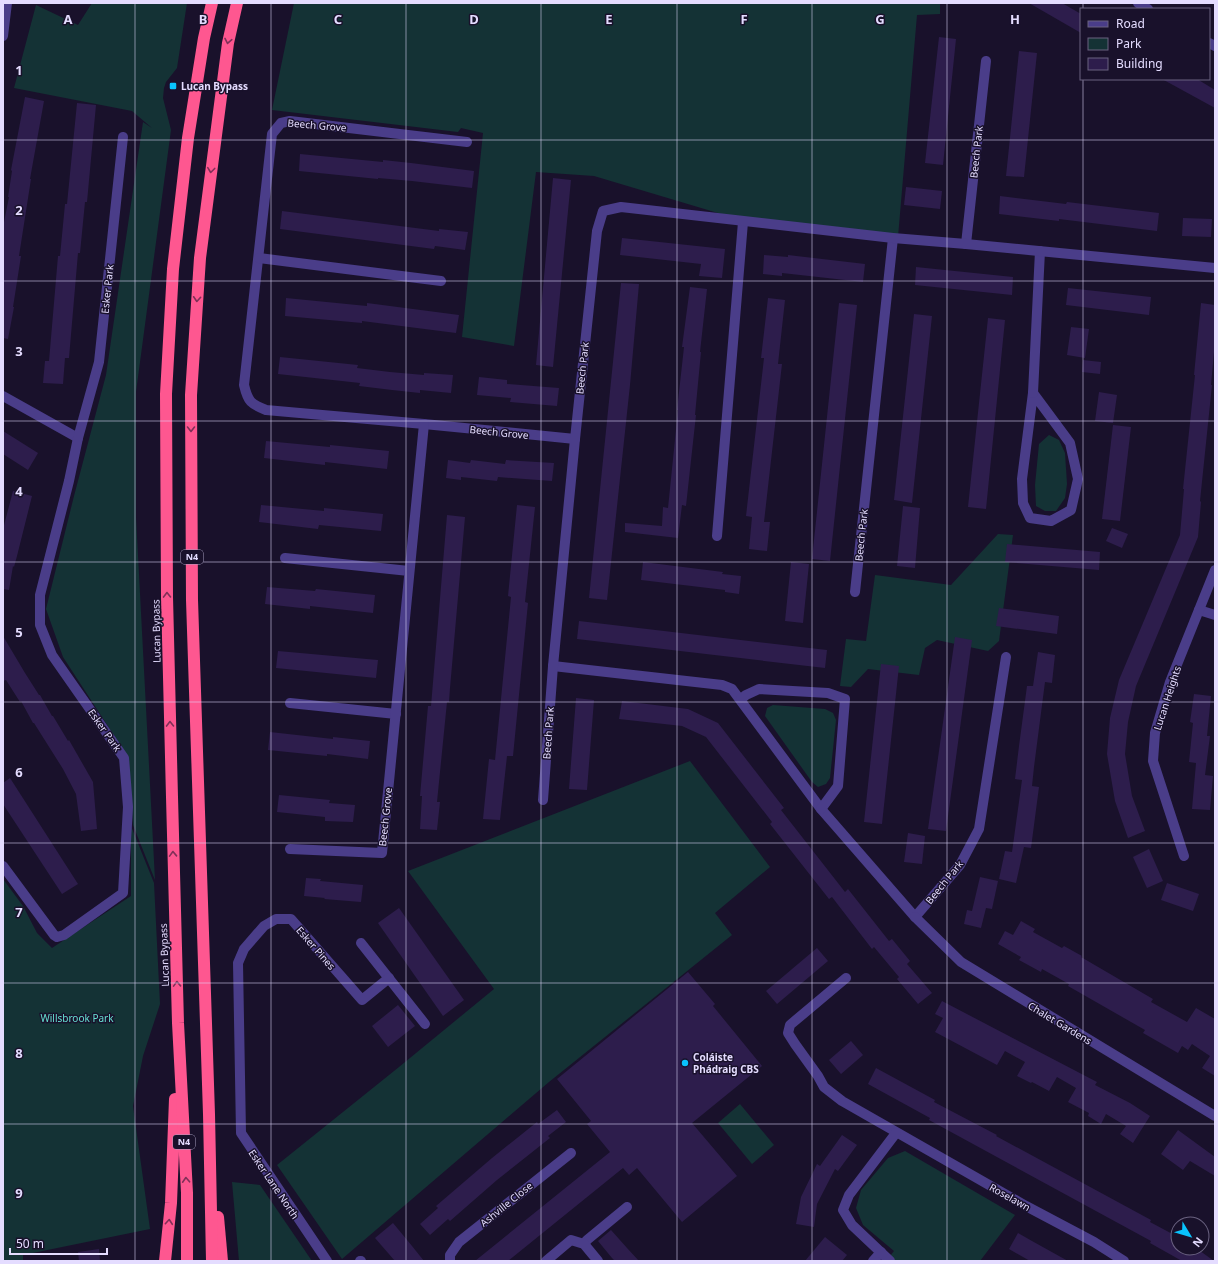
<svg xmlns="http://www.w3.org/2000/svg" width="1218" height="1264" font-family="'Noto Sans',sans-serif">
<rect width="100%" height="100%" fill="#19112b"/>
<g fill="#143235">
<polygon points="92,3 187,3 177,68 166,82 164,88 163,98 171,130 136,392 136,517 155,880 133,825 128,757 63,657 46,609 74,496 106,375 143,122 152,128 132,111 14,88 36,5 78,25"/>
<polygon points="294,3 940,3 940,14 917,15 898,237 748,222 594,176 536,172 514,346 462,337 483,133 461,128 458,132 272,110"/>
<polygon points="1049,435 1059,440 1065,453 1067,484 1065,498 1056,511 1045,511 1036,506 1035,485 1039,444"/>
<polygon points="998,534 1013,535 999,641 988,651 937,640 925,648 919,675 868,669 851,687 840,686 846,639 866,641 875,575 951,585"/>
<polygon points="773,705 825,709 833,713 836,720 830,778 826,784 818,787 812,782 765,716 767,708"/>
<polygon points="690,761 770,867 715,913 732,935 549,1082 342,1259 277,1165 399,1067 494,989 408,871"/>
<polygon points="131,826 154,883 160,1004 143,1056 133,1106 150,1229 23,1255 23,1261 3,1261 3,879 23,906 37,933 52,948 131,896"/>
<polygon points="740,1104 774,1145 752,1164 718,1123"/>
<polygon points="905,1151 1015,1215 980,1261 886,1261 894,1251 863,1225 856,1208 861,1190 888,1158"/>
<polygon points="232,1182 260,1185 312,1261 239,1261"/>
</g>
<g fill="#2d1d4c">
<polygon points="1029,3 1062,3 1081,14 1081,33"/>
<polygon points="939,37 956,39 943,165 925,163"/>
<polygon points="1019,51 1037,53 1024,177 1006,176"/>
<polygon points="1162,79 1197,79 1215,90 1215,108"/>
<polygon points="25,97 44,101 30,179 31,179 19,256 21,256 13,307 14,307 8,339 3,338 3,227 9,197 8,197 12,171 11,170"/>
<polygon points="77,103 96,105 87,202 85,202 80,253 78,253 69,358 65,358 63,384 43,383 45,361 49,361 58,256 60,256 65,204 67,204"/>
<polygon points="300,154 383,162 383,160 411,163 474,171 472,188 412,181 378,178 378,179 299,171"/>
<polygon points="553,178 571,180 553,367 536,365"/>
<polygon points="906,187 942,191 940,209 904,205"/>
<polygon points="1000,196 1066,204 1067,202 1159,213 1157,231 1059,219 1059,221 999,214"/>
<polygon points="282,211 439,231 439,229 468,232 465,250 435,246 434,249 280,229"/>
<polygon points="1183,218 1212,219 1211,237 1182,236"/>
<polygon points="622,238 725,249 722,278 699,276 701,264 620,255"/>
<polygon points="764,255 788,257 788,255 865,264 863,282 782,273 782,276 763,274"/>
<polygon points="916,267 1013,277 1012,295 915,285"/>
<polygon points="621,283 639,284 630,385 607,600 589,598"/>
<polygon points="690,287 707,289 700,352 701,352 695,415 696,415 686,506 682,505 678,538 625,532 625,523 662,526 663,507 668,508 678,410 677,410 684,347 682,347"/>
<polygon points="1068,288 1151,297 1149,315 1066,305"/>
<polygon points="286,298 367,306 367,303 459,315 456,333 362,321 362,323 285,316"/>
<polygon points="768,298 785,300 778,364 782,364 764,522 770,522 767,551 749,549 752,517 746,516 764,358 761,358"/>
<polygon points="839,303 857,305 830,561 812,559"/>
<polygon points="1201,303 1215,305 1215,341 1211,385 1212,385 1200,501 1201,502 1198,537 1136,686 1128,722 1125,754 1132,796 1145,831 1128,838 1115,801 1107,754 1110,718 1119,680 1180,535 1184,489 1183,489 1195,375 1194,375"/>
<polygon points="914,314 932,316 912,503 894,500"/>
<polygon points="988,318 1005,320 986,509 968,507"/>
<polygon points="1071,327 1089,329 1085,358 1067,355"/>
<polygon points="280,357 358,365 357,368 390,372 424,375 424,373 453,375 451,393 420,390 420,393 392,390 359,386 360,383 278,374"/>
<polygon points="1083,360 1101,362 1100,374 1082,372"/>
<polygon points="479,377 507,380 507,384 559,388 557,406 510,402 511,398 477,395"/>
<polygon points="1099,392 1117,395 1113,423 1095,421"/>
<polygon points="1113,425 1131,427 1120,521 1102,519"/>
<polygon points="3,431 38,453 28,470 3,454"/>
<polygon points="266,441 330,447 330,445 389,451 387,469 325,462 325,465 264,458"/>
<polygon points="448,460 470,463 471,460 505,464 506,460 554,463 552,481 498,477 497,481 461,477 461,480 446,478"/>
<polygon points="13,491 32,496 17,556 14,567 13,566 9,590 3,589 3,529"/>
<polygon points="261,505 324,511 324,508 383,514 381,531 319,525 318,529 259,522"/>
<polygon points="517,505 535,507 525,602 528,603 513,756 507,756 500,820 483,819 489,759 495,760 511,597 508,596"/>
<polygon points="903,506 920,508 915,568 897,566"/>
<polygon points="447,515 465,517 450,688 449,702 447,702 437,802 440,802 437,830 420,829 422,796 420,796 428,706 431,706"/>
<polygon points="1112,528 1128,534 1122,548 1106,541"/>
<polygon points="1007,544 1100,552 1099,570 1005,562"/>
<polygon points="643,562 723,572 722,574 741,576 739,594 725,592 725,590 641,580"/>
<polygon points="791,562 809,564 803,623 785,621"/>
<polygon points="267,587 315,591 316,589 375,595 373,613 310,606 310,609 265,604"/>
<polygon points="999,608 1059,616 1057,634 996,626"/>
<polygon points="579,621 827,650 825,668 577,639"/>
<polygon points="3,636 25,673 39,695 40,695 52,716 53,716 68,741 69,740 93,782 97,829 81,831 76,794 63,769 34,723 33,723 21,701 20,702 6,680 3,681"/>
<polygon points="955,637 972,640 946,831 928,829"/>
<polygon points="278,651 378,660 376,678 276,668"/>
<polygon points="1038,652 1055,655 1052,683 1045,682 1034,767 1032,786 1039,787 1031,848 1024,847 1016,883 999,879 1005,851 1012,852 1022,780 1015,779 1019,746 1027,686 1033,686"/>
<polygon points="881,664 899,666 882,824 864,822"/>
<polygon points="1194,694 1211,696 1207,736 1210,736 1205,775 1213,776 1210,810 1192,809 1196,763 1189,762 1193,723 1190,722"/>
<polygon points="576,698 594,700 587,790 569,789"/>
<polygon points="622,701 688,709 718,723 784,808 781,810 845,892 848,889 889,941 892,939 910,961 907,964 932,993 918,1004 897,979 899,977 874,947 872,949 832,897 829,899 770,824 772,822 706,737 682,726 619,719"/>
<polygon points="270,732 333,739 333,737 370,741 368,759 327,754 327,756 268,750"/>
<polygon points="10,778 78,884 62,894 3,804 3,783"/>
<polygon points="279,795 330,800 329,803 355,805 353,822 325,821 325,817 277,812"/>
<polygon points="908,833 925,836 922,864 904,862"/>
<polygon points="1149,849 1163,881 1147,888 1133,857"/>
<polygon points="980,877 998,881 992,909 986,908 981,928 964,924 967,910 972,911"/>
<polygon points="306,878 321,879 320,881 363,885 361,902 324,899 325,898 304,896"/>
<polygon points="1167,883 1199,894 1193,911 1161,900"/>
<polygon points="399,908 464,1000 443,1016 378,923"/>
<polygon points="1021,921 1035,929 1033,932 1062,948 1064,946 1082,956 1081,957 1153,999 1151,1002 1187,1022 1196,1008 1215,1019 1215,1076 1202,1068 1210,1056 1192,1044 1188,1050 1182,1046 1178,1053 1143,1033 1145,1030 1068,986 1069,984 1042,969 1041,972 1019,960 1021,957 998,944 1005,931 1013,935"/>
<polygon points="817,948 828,961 777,1004 766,991"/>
<polygon points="688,972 715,1004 713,1006 762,1066 692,1123 737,1176 682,1222 637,1168 629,1175 623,1168 508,1261 475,1261 610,1152 587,1124 591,1121 557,1079"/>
<polygon points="942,1001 1097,1082 1095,1085 1130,1103 1150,1116 1133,1143 1120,1134 1126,1126 1106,1114 1101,1124 1088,1116 1089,1113 1068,1102 1076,1088 1057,1077 1049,1091 1032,1082 1031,1083 1017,1076 1025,1062 1005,1051 997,1065 935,1032 943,1018 935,1014"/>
<polygon points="398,1005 415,1026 388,1047 372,1026"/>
<polygon points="851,1041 863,1055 841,1074 829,1060"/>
<polygon points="876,1068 935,1100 934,1102 997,1135 996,1136 1151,1220 1150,1222 1178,1237 1178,1248 1196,1248 1214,1261 1182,1261 1150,1243 1151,1241 929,1120 930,1118 868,1084"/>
<polygon points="557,1110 566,1122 548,1136 550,1138 497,1180 450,1221 448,1219 430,1235 420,1224 438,1208 436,1206 492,1158 537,1122 538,1124"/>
<polygon points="1178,1130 1215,1157 1215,1176 1190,1161 1183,1170 1161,1154"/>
<polygon points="842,1135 857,1145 838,1171 835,1169 817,1204 814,1227 796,1224 801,1197 817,1164 820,1166"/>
<polygon points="393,1223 412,1246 424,1261 395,1261 375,1238"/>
<polygon points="611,1230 627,1248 639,1261 615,1261 612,1258 598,1241"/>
<polygon points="1018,1233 1032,1241 1068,1261 1030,1261 1009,1249"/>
<polygon points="825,1237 847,1255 842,1261 805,1261"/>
<polygon points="99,1249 100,1261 79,1261 78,1252"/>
</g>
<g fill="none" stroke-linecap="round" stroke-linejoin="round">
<g stroke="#4a3d89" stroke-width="10">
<polyline points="1138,3 1148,9"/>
<polyline points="3,36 7,3"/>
<polyline points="1209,43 1215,46"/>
<path d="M 467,142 L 290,121 L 281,123 L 272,134 L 244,385 C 248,402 251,404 266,410 L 424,424 L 575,439"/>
<polyline points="966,244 986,61"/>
<polyline points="259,258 441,281"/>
<polygon points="1033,393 1070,443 1078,479 1071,510 1051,521 1030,518 1023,503 1022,479"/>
<polyline points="1033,393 1040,251"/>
<polyline points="3,396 78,438"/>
<polyline points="717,536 743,222"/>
<polyline points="285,558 409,571"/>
<polyline points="855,592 893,238"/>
<polyline points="1199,610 1215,615"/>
<polyline points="553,666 722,685 732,689 821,809 915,917 960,865 979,829 1006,657"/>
<polyline points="741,699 746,695 759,689 828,693 845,699 838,786 821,809"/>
<polyline points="290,703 396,714"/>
<polyline points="543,800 553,666 575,439 597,231 603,211 621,207 893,238 966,244 1215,268"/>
<polyline points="290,849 382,853 424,424"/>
<polyline points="1184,856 1153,761 1155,733 1170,682 1215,570"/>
<polyline points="3,866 54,935 57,937 64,935 123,893 128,807 124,758 52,655 40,625 40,595 69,481 78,438 99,362 123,137"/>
<polyline points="915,917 961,962 1215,1116"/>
<polyline points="361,943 425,1024"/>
<polyline points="846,978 790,1025 788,1033 795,1044 818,1076 824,1087 842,1101 1026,1206 1094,1242 1124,1261"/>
<polyline points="584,1244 587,1240 627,1207"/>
<polyline points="327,1261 241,1133 238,963 244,949 264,926 276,919 291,919 362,1000 389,978"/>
<polyline points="360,1261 361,1261"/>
<polyline points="450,1261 450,1255 459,1242 571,1153"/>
<polyline points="546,1261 571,1240 584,1244 598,1261"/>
<polyline points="873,1261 881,1252"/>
<polyline points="890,1261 852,1225 843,1210 849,1195 896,1133"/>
</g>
<g stroke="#fe5790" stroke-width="12">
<polyline points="218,1217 222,1261"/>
<polyline points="165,1261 171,1203 175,1099"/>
<polyline points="187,1261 187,1193 178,1023 172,797 167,597 166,394 173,269 188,138 204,38 212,3"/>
<polyline points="212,1261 209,1114 192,600 191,395 200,258 228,43 237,3"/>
</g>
</g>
<defs><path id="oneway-chevron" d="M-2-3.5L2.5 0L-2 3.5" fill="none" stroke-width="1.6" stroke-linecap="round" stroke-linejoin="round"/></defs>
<g stroke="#803058">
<use href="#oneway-chevron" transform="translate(228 41) rotate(101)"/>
<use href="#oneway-chevron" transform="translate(211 170) rotate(97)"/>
<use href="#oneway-chevron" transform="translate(197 299) rotate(94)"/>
<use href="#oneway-chevron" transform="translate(191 429) rotate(90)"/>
<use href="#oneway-chevron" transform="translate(167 595) rotate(-91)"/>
<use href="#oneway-chevron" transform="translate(170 724) rotate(-91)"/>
<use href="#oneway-chevron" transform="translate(173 854) rotate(-92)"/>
<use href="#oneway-chevron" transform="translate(177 984) rotate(-92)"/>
<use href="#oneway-chevron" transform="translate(186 1180) rotate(-93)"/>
<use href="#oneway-chevron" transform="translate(169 1222) rotate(-85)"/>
</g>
<path fill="none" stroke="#e4dcff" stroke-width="1" stroke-opacity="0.55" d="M 135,3 L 135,1261M 271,3 L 271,1261M 406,3 L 406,1261M 541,3 L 541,1261M 677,3 L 677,1261M 812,3 L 812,1261M 947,3 L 947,1261M 1083,3 L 1083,9M 1083,79 L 1083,1261M 3,140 L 1215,140M 3,281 L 1215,281M 3,421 L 1215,421M 3,562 L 1215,562M 3,702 L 1215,702M 3,843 L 1215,843M 3,983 L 1215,983M 3,1124 L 1215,1124"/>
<g fill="#09c3fd" stroke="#19112b" stroke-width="1.5">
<rect x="169" y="82" width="8" height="8" rx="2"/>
<circle cx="685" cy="1063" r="4"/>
</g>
<g text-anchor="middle" stroke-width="3" stroke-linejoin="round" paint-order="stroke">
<g fill="#19112b" stroke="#a79fbf" stroke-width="1">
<rect x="181" y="550" width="22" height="14" rx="3"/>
<rect x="173" y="1135" width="22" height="14" rx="3"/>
</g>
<g font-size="9" font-weight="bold" fill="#e4dcff">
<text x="192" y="560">N4</text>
<text x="184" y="1145">N4</text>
</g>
<g font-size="10" font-weight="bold" fill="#e4dcff" stroke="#19112b" text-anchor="start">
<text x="181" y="90">Lucan Bypass</text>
<text x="693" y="1061">Coláiste<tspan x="693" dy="12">Phádraig CBS</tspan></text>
</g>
<g font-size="10" fill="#e4dcff" stroke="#19112b">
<text transform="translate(317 125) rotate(5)" y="4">Beech Grove</text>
<text transform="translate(976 152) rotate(-84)" y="4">Beech Park</text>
<text transform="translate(107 289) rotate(-84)" y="4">Esker Park</text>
<text transform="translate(582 368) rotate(-84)" y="4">Beech Park</text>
<text transform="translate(499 432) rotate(6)" y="4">Beech Grove</text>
<text transform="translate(861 535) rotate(-84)" y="4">Beech Park</text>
<text transform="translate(156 631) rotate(-91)" y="4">Lucan Bypass</text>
<text transform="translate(1167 698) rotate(-72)" y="4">Lucan Heights</text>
<text transform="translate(105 730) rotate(55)" y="4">Esker Park</text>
<text transform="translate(548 733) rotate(-86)" y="4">Beech Park</text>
<text transform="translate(385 817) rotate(-84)" y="4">Beech Grove</text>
<text transform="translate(944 882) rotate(-51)" y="4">Beech Park</text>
<text transform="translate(316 948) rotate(49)" y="4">Esker Pines</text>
<text transform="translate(164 955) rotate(-92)" y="4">Lucan Bypass</text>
<text transform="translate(1060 1023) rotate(31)" y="4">Chalet Gardens</text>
<text transform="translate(274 1184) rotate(56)" y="4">Esker Lane North</text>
<text transform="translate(1010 1197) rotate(29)" y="4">Roselawn</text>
<text transform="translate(506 1204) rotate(-39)" y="4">Ashville Close</text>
</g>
<g font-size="10" fill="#66e0d2" stroke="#19112b">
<text x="77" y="1022">Willsbrook Park</text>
</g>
</g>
<g font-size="13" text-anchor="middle" font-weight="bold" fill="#e4dcff" stroke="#19112b" stroke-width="3" stroke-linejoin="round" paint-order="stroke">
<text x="68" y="24">A</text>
<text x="203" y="24">B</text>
<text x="338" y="24">C</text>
<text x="474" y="24">D</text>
<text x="609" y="24">E</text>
<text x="744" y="24">F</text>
<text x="880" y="24">G</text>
<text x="1015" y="24">H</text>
<text x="19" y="75">1</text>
<text x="19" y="215">2</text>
<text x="19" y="356">3</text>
<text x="19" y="496">4</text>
<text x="19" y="637">5</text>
<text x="19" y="777">6</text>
<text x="19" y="917">7</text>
<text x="19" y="1058">8</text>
<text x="19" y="1198">9</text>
</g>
<rect width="1218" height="1264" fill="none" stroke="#e4dcff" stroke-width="8"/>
<rect x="1080" y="8" width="130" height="72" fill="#19112b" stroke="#6a6280"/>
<rect x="1088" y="21" width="20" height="6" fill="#4a3d89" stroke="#6a6280"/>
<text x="1116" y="28" font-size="12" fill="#e4dcff">Road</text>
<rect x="1088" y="38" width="20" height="12" fill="#143235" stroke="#6a6280"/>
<text x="1116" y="48" font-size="12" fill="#e4dcff">Park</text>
<rect x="1088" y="58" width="20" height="12" fill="#2d1d4c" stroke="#6a6280"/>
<text x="1116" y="68" font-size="12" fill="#e4dcff">Building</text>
<g transform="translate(1190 1236) rotate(128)"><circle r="19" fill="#19112b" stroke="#6a6280"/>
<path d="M0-3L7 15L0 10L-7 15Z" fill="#09c3fd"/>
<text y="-6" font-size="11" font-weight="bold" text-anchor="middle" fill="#e4dcff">N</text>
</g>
<path d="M10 1248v6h97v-6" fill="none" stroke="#e4dcff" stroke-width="2"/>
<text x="16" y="1248" font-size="12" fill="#e4dcff" stroke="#19112b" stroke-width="3" paint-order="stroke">50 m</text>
</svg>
